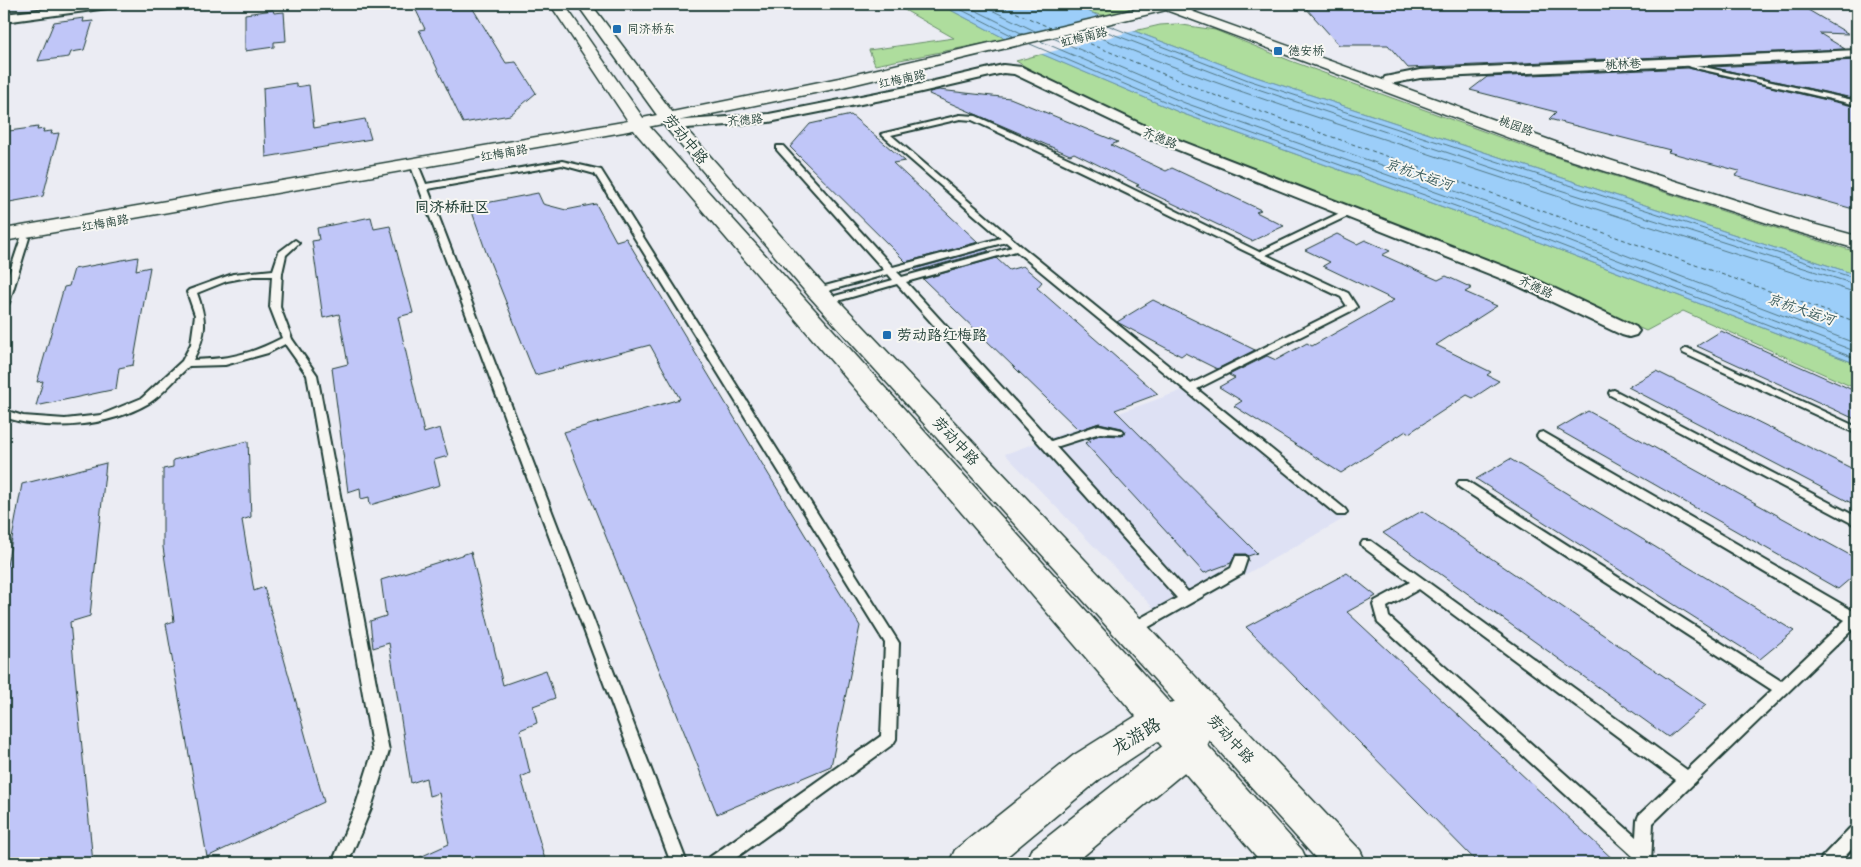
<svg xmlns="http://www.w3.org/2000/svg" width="1861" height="867" font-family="Sriracha,'LXGW WenKai TC',sans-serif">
<rect width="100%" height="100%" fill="#ebecf3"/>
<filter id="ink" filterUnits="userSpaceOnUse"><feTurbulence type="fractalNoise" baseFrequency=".02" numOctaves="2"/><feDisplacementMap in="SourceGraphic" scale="10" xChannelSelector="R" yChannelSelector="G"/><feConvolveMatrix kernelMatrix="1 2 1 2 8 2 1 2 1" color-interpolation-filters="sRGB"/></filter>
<g filter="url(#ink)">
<g fill="#dee1f4">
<polygon points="4,4 90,4 4,15"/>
<polygon points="1186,389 1345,518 1165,620 1005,454"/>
</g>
<g fill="#aedd9d" stroke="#668d68">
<polygon points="894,4 939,4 1006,39 875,65 869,50 954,38"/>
<path d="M 1071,4 L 1133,4 L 1132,7 C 1105,21 1096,15 1071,4 Z"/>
<polygon points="1176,24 1215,30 1291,61 1543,153 1769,226 1857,252 1857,275 1250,75 1134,31 1160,25"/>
<polygon points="1042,54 1181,113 1502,228 1857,364 1857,389 1683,311 1646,331 1521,273 1161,133 1050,81 1016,61"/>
</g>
<polygon fill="#9ccef9" stroke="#6a94aa" points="939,4 1071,4 1134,31 1250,75 1857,275 1857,364 1502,228 1181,113 1006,39"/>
<polygon fill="#ebecf3" points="1104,16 1138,30 1038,55 1002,40"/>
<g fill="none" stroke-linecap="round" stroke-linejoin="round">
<g stroke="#517783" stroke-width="1">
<polyline points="950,4 1013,36"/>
<polyline points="963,4 1023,34"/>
<polyline points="979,4 1035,31"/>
<polyline points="1107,25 1248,80 1857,279"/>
<polyline points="1097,28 1246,85 1532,181 1857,285"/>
<path d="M 1085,31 C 1189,76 1297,111 1405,146 C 1555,196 1706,245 1857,293"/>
<polyline points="1053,38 1188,96 1508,210 1857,344"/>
<polyline points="1040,41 1185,103 1506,217 1857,352"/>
<polyline points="1030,44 1183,109 1503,223 1857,359"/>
</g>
<g stroke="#385a5b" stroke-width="1" stroke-dasharray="4 3" stroke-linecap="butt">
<polyline points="997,4 1053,29"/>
<polyline points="1064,33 1219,97 1857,322"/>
</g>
</g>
<g fill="#c0c6f8" stroke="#1f3d34">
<polygon points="413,4 470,4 506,63 516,62 536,93 510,115 463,123 419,30 425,29"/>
<polygon points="1333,4 1798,4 1849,34 1819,33 1845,49 1408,68 1388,45 1339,45 1305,7"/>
<polygon points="273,10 274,13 284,12 286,41 274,42 274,47 245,51 245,14"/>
<polygon points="84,18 83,22 93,21 84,50 71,52 69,57 38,61 54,22"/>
<polygon points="1857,60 1857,99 1711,67"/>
<polygon points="1688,68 1857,107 1857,210 1735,176 1739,171 1668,152 1670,150 1549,119 1556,112 1470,90 1487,77"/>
<polygon points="296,83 296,87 309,85 314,128 365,119 371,139 266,157 263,88"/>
<polygon points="939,90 1010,98 1118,142 1111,145 1166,171 1172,168 1261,210 1256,212 1284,226 1252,241 1136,186 1139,185 1074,153 1070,155 929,94 930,92"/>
<polygon points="851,115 905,161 893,163 978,242 906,262 790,147 810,124"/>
<polygon points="38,127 37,130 44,129 43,132 52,131 51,134 59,133 43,196 4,203 4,146 9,131"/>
<polygon points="538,193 543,204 566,210 596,204 616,241 626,238 860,626 831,766 717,814 564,432 680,399 650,345 535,375 486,252 470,206"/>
<polygon points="371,217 374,229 390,226 413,313 398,317 424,433 440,428 448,456 434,460 440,485 370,505 369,497 361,499 360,488 348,492 332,368 348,364 339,314 323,318 312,241 319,240 317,228"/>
<polygon points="1337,234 1357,244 1365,240 1390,251 1382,255 1438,280 1446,276 1472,288 1465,292 1497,306 1436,345 1491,372 1487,375 1499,381 1473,398 1467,395 1409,433 1406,431 1341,473 1234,406 1242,401 1219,387 1235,378 1229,375 1267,356 1276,360 1307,343 1312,346 1394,300 1323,266 1330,262 1305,250"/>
<polygon points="986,249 989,251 916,271 914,269"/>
<polygon points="138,257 136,270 150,267 133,365 119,368 116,389 36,406 43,381 37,382 64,287 69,286 74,269"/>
<polygon points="996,258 1009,270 1023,266 1042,282 1037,288 1158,394 1115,410 1257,553 1248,556 1246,554 1236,554 1231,563 1204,573 1085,443 1091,441 1088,439 1100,435 1122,436 1125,431 1122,428 1099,423 1079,430 923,279"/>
<polygon points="1153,300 1255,350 1217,369 1185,353 1181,356 1117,322"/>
<polygon points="1721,331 1857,392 1857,420 1697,346"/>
<polygon points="1656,371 1857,471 1857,506 1628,387"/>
<polygon points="1588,411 1857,559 1857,573 1838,589 1557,429"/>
<polygon points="248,441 251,517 242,520 254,591 264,587 324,802 207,857 166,624 174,621 163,547 163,469 173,467 173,460"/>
<polygon points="1510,459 1794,631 1760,659 1476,479"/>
<polygon points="106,463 90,616 70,622 93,863 4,863 4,582 22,484"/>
<polygon points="1422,511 1706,705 1668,737 1383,533"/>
<polygon points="471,552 503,685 546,670 555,698 533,706 537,723 520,730 530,773 521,777 546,863 407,863 449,844 439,793 429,796 426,778 411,783 389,643 373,648 370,621 386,616 381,580"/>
<polygon points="1347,573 1376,596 1347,612 1617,863 1478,863 1246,627"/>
</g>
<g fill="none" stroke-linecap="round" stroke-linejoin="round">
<g stroke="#1f3d34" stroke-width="4">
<g id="lane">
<polygon points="1683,59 1695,65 1857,101 1857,105 1691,67 1681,62 1681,60"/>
<path d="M 960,115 L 976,116 L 1098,172 L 1259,252 L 1346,210 L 1352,210 L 1352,214 L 1266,255 L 1348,293 L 1357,307 L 1355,309 L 1197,389 L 1345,509 L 1347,512 L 1345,515 L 1337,515 L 1016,251 L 906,282 L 1051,441 L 1099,425 L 1122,430 L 1124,432 L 1122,434 L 1100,433 L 1056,447 L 1188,592 L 1231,568 L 1236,556 L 1246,556 L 1247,559 L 1242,574 L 1138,633 L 1133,634 L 1128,633 L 1126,629 L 1128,625 L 1177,598 L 897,284 L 827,304 L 822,301 L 824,299 L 893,280 L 888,274 L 817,294 L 812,291 L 814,289 L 884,270 L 777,150 L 777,146 L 783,146 L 893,267 L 1001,238 L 881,134 ZM 960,119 L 972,120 C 1096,177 1218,239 1341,297 L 1347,306 L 1191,384 L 1021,246 L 891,135 ZM 1006,242 L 1012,247 L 902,277 L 897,272 Z"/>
<polygon points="562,161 601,170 899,643 896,739 893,744 729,863 708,863 710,857 881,736 885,643 595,174 562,165 428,189 687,863 671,863 412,169 419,167 426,184"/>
<polygon points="25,235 29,238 9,303 4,306 4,289 21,238"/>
<path d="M 295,240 L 299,243 L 286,255 L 282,273 L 280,307 L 292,339 L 317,375 L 389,751 L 371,808 L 348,863 L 332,863 L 355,808 L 373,751 L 307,375 L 285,344 L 268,353 L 225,365 L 189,366 C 177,377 162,395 149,403 C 108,427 49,432 4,417 L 4,410 L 23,416 L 65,419 L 101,415 L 142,398 L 182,361 L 191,344 L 195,315 L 187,292 L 189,290 L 233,274 L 273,270 L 279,252 ZM 253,276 L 272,276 L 270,307 L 282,338 C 249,355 229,359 193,360 C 207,333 207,321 197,293 L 227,281 Z"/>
<polygon points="1687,348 1857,427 1857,434 1683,353 1682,351"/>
<polygon points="1614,390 1857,517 1857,526 1610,395 1609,393 1610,391"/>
<path d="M 1543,432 L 1855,612 L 1857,612 L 1857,625 L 1653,823 L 1651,863 L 1635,863 L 1635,858 L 1378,623 L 1373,605 L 1375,601 L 1410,582 L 1363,547 L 1361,544 L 1363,541 L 1371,541 L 1687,770 L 1772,690 L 1459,487 L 1457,484 L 1459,481 L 1467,481 L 1781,681 L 1845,620 L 1539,439 L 1537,436 L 1539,433 ZM 1419,589 L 1676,780 L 1639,815 L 1637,820 L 1636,837 L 1389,617 L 1387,607 Z"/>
<polygon points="1857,825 1857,843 1839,863 1820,863 1822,857 1851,827"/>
</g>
</g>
<g stroke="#1f3d34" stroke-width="4">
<g id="street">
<polygon points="89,4 121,4 115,7 4,22 4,14"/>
<polygon points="1857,50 1857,58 1420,78 1390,84 1383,80 1385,77 1420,70"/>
<polygon points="1003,65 1022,67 1158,132 1526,275 1636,327 1639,331 1636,335 1629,337 1622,335 1512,283 1148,138 1014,74 1003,73 917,93 769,122 673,129 668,128 666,125 668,122 673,121 769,114 917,85"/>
</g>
</g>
<g stroke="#1f3d34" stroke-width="3">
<g id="secondary">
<polygon points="1157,4 1210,4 1208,7 1191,11 1569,147 1794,219 1857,236 1857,249 1780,227 1555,155 1166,10 839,88 623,132 4,241 4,229 623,122 839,78"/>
<polygon points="1206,697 1219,701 1224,712 1219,723 1213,725 1215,730 1200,759 1075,863 1025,863 1031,850 1174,737 1177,732 1170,733 1100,779 999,863 949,863 955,850 1074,755 1149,708 1162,704"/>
</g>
</g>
<g stroke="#1f3d34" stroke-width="3">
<g id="primary">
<polygon points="550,4 564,4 648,125 1302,850 1308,863 1262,863 636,133"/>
<polygon points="577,4 591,4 679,121 825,286 1360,850 1366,863 1320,863 809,296 667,129"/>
</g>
</g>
<use href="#lane" fill="#f6f6f2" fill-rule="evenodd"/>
<use href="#street" fill="#f6f6f2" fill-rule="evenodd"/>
<use href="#secondary" fill="#f6f6f2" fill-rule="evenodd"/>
<use href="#primary" fill="#f6f6f2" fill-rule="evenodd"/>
</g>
</g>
<g fill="#1f6fb2" stroke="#f6f6f2" stroke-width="2">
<rect x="612" y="24" width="10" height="10" rx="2.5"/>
<rect x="1273" y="46" width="10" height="10" rx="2.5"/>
<rect x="882" y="330" width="10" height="10" rx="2.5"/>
</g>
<g text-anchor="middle" stroke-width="4" stroke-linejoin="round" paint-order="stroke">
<g font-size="12" fill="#1f3d34" stroke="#f6f6f2" text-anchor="start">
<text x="627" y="33">同济桥东</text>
<text x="1288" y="55">德安桥</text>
</g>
<g font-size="12" fill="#1f3d34" stroke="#f6f6f2">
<text transform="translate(1084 37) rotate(-14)" y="4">虹梅南路</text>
<text transform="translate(1623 64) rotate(-3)" y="4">桃林巷</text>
<text transform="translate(902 79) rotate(-12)" y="4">红梅南路</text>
<text transform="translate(745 120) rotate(-5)" y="4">齐德路</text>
<text transform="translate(1516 126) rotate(20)" y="4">桃园路</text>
<text transform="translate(1160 138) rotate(23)" y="4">齐德路</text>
<text transform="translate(504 153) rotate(-10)" y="4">红梅南路</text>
<text transform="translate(105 223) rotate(-10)" y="4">红梅南路</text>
<text transform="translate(1536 287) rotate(25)" y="4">齐德路</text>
</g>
<g font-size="14" font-style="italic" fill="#385a5b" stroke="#f6f6f2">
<text transform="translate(1419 174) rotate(19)" y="5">京杭大运河</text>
<text transform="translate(1801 309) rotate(19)" y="5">京杭大运河</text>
</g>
<g font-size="15" fill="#1f3d34" stroke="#f6f6f2">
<text transform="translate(686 139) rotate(50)" y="5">劳动中路</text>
<text transform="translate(956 441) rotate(47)" y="5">劳动中路</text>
<text transform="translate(1231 739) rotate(47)" y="5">劳动中路</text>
</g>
<g font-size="15" font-weight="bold" fill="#1f3d34" stroke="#f6f6f2">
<text x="452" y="212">同济桥社区</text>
</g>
<g font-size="15" fill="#1f3d34" stroke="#f6f6f2" text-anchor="start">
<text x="897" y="340">劳动路红梅路</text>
</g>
<g font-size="18" fill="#1f3d34" stroke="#f6f6f2">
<text transform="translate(1136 736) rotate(-31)" y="6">龙游路</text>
</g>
</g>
<rect width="1861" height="867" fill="none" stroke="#f6f6f2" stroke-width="20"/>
<rect x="10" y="10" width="1841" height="847" fill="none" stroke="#1f3d34" stroke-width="2" filter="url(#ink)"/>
</svg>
